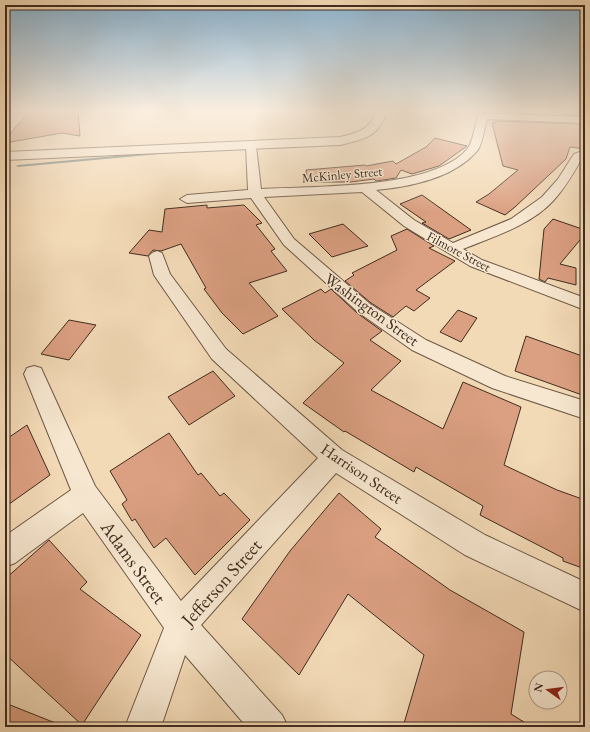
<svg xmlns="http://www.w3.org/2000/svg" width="590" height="732" font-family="'EB Garamond',serif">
<rect width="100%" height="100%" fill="#f3dab7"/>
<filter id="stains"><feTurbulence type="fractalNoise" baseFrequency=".005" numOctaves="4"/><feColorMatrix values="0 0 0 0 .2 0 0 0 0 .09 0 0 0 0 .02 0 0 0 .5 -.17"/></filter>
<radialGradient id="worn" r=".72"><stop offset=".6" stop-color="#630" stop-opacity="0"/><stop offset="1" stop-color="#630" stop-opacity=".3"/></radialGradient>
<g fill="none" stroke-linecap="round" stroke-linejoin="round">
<polygon fill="#79807b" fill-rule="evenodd" points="169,151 170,151 170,153 18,167 16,166 18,165"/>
</g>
<g fill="#dba082" stroke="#402c1f">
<polygon points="30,110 78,110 80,136 62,133 5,143 5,140"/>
<polygon points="562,110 585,110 585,116 564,115"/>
<polygon points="495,121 585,124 585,149 570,147 566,159 515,207 505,215 476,202 489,194 518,170 503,166 492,123 495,123"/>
<polygon points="435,138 467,146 439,166 412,174 401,170 396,178 376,181 374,179 351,182 307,182 306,170 365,165 366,166 393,161 396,164 426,147"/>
<polygon points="422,195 471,230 449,239 422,223 426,222 400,204"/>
<polygon points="207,205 207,208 244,205 262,223 256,225 275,249 271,251 287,271 249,283 278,316 243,334 222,313 204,289 206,288 181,244 161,251 153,250 148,256 129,253 149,230 162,232 165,209"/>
<polygon points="553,219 585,230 585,234 560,264 576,268 576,285 548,278 545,282 539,279 544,229"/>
<polygon points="343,224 368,246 332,257 309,234"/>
<polygon points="407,229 434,246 429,248 455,261 416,290 430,298 414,311 406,306 393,317 371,303 345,281 354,275 352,273 397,250 391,236"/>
<polygon points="321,289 325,293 331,289 357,313 382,331 370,340 401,361 371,390 443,429 463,382 521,407 504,465 557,490 585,500 585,569 563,561 563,558 480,515 483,506 416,467 414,472 345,431 344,432 303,403 344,363 314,340 282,309"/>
<polygon points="458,310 477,318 461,342 440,332"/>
<polygon points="69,320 96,325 69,360 41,354"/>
<polygon points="526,336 585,357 585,396 515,371"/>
<polygon points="213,371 235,396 189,425 168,397"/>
<polygon points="27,425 50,475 5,507 5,440"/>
<polygon points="169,433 198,475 201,473 220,496 224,493 250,520 195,575 166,538 154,548 135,519 132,521 122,504 127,500 110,471"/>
<polygon points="339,493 381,529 375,537 450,590 524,632 511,714 532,727 403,727 424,655 348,594 299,675 242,619 290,551"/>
<polygon points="49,540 87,582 80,589 141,635 82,725 5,654 5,579"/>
<polygon points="5,703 63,726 63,727 5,727"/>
</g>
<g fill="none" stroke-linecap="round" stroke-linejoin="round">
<g stroke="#6d5845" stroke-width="2">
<g id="minor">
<path d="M 483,113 L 585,117 L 585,123 L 487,119 C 484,128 483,144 477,151 C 454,178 409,187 376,190 L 414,220 L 453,243 L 511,219 L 542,197 L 558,179 L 574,154 L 585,150 L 585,157 L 582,158 C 573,174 565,188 553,201 C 531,225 493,237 463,249 L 482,260 L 585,298 L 585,310 L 470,266 L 404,226 L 362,192 L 264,197 L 294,239 L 370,304 L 426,340 L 505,376 L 585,401 L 585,419 L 492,388 L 412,350 L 358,312 L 284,245 L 251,198 L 187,203 L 180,199 L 187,195 L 248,190 L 246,146 L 251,143 L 256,146 L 261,189 C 311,186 435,190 468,148 C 473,141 475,125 478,116 Z"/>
<polygon points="157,251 162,253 170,274 226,349 342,450 485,535 585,582 585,612 465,555 336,473 201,625 282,715 288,727 247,727 185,655 161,727 125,727 164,628 83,513 15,563 5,567 5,536 71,490 24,374 27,368 34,366 41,368 95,486 181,601 318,458 212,359 154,275 149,256 152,253"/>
</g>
</g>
<g stroke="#6d5845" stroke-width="2">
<path id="tertiary" d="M 377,110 L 387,110 C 380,137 364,139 340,145 L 5,160 L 5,152 L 340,137 C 358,133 371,129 377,110 Z"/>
</g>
<use href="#minor" fill="#f7e7d0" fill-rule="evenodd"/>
<use href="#tertiary" fill="#f7e7d0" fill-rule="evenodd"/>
</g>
<linearGradient id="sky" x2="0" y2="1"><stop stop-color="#8bb6d5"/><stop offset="0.52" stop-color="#faeedf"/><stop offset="1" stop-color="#faeedf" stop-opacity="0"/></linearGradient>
<rect width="590" height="212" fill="url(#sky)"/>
<g text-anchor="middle" stroke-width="3" stroke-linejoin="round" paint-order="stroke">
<g font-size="13" fill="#402c1f" stroke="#f7e7d0">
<text transform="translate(342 174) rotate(-5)" y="5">McKinley Street</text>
<text transform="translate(459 251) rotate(28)" y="5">Filmore Street</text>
</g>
<g font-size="16" fill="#402c1f" stroke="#f7e7d0">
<text transform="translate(372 309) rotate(36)" y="6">Washington Street</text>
<text transform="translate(362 473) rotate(34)" y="6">Harrison Street</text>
</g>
<g font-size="19" fill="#402c1f" stroke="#f7e7d0">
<text transform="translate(134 562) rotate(54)" y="7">Adams Street</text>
<text transform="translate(221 582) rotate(-48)" y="7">Jefferson Street</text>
</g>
</g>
<rect width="590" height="732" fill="none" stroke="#f3dab7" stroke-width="20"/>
<rect x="6" y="6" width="578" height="720" fill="none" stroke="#402c1f" stroke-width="2"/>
<rect x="10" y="10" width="570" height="712" fill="none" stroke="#402c1f"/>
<g transform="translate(548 690) rotate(284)"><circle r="19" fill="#f7e7d0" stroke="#ae9c89"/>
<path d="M0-3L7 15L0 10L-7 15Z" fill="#8f2418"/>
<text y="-6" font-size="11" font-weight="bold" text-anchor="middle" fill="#402c1f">N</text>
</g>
<rect width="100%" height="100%" filter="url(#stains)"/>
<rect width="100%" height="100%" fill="url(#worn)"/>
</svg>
